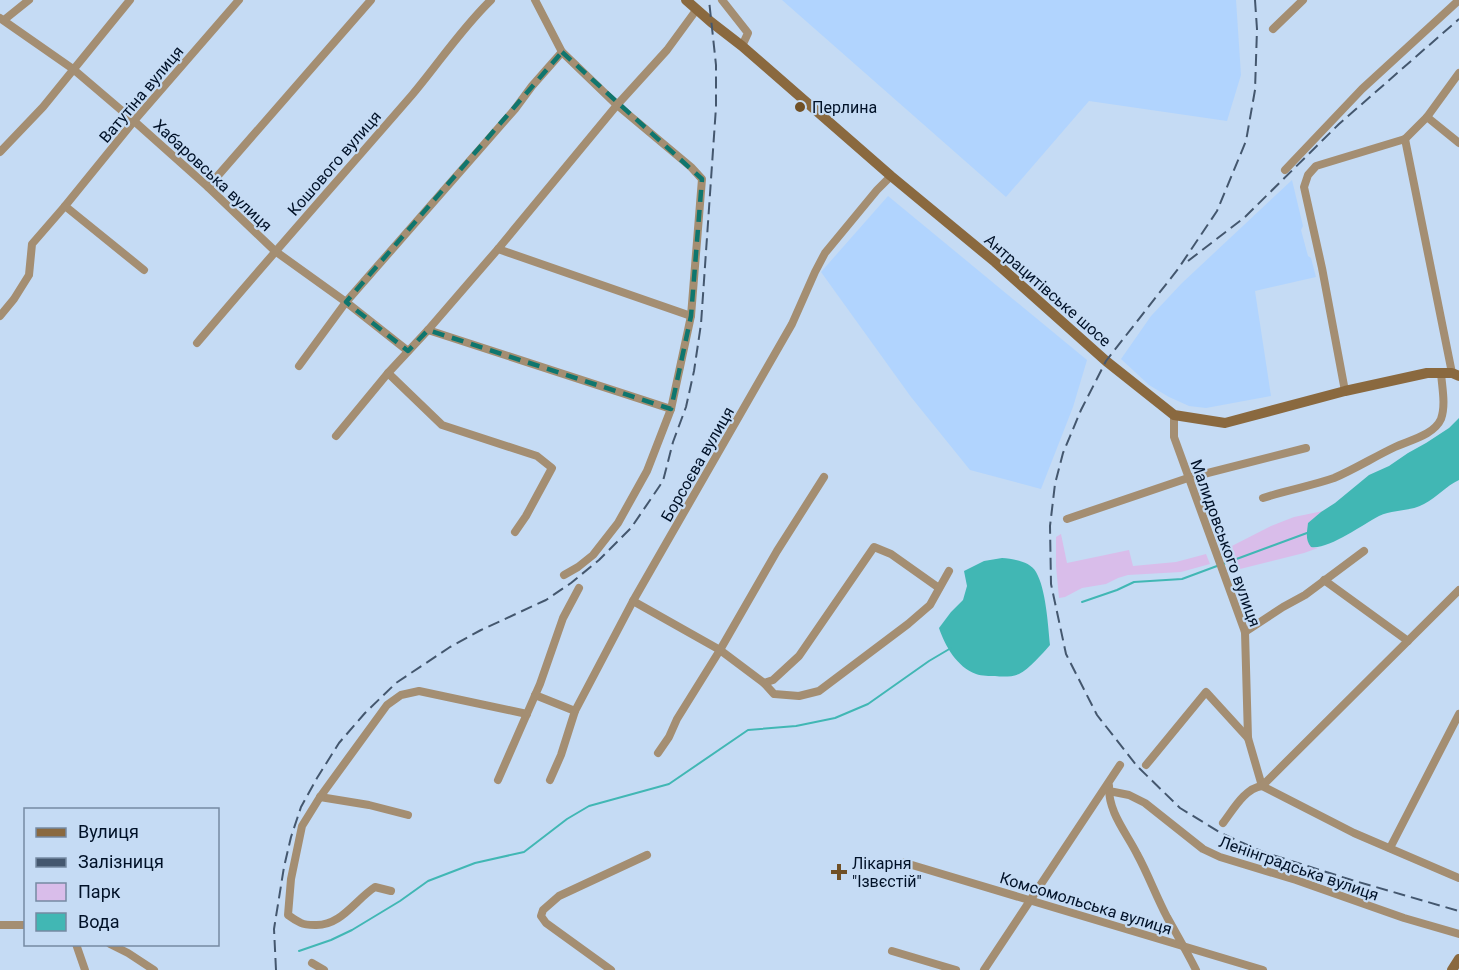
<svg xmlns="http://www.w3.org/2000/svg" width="1459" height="970" font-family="Roboto,sans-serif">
<rect width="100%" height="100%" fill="#c5dbf4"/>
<g fill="#b1d4fe">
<polygon points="782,0 1236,0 1241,75 1227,121 1089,101 1006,197"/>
<polygon points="1292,180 1303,226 1301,230 1308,256 1311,258 1316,277 1255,291 1271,396 1206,408 1189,406 1169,397 1149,385 1121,359 1151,316 1182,283"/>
<polygon points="888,196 1087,360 1073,407 1041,489 970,470 911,397 821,272"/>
</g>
<g fill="#d9bdea">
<polygon points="1323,511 1308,523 1311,547 1318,548 1304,553 1232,571 1224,550 1271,526 1294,517"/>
<polygon points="1061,534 1067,563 1129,550 1133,566 1176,562 1206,554 1210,564 1181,572 1128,575 1118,578 1106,584 1082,588 1065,597 1059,598 1056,566 1056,537"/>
</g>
<g fill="#41b7b4">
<path d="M 1459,418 L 1459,480 C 1446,486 1437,497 1424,504 C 1410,512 1393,509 1379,516 C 1362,525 1328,550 1311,547 C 1305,539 1307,533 1308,523 L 1321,512 L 1335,503 L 1369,475 L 1389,466 L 1408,453 L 1426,443 L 1449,428 Z"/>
<path d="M 1002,558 C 1013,559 1030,561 1036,572 C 1046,589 1048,625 1050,645 C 1042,654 1029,669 1019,674 C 1012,677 1003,677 995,676 C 990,676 982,676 976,674 C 957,667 945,646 939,628 L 951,612 L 963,600 L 967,586 L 964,571 L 984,561 Z"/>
</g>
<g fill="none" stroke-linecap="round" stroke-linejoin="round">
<g stroke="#41b7b4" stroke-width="2">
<polyline points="1223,564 1307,533"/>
<polyline points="1082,602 1117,590 1134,582 1182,579 1217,566"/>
<polyline points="299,951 331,940 352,930 400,901 428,881 475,863 524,852 567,819 589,806 669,784 748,730 796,726 835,718 868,704 929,661 951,648"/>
</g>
<g stroke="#a48e72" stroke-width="8">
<polyline points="535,0 562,52 617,105 691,167 702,179 691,316 671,409 647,471 618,523 593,555 578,567 564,575"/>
<polyline points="722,0 748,33 742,46"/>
<polyline points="0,18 73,69 134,121 208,187 275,251 346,302 408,351"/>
<polyline points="4,20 29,0"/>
<polyline points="1273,29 1303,0"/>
<polyline points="1427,117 1459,143"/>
<polyline points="1405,139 1452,373"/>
<polyline points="0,152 43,107 130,0"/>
<polyline points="1285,170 1362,89 1459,0"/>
<polyline points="208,187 371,0"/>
<polyline points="65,206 134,121 239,0"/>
<polyline points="498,249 691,316"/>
<polyline points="0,316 14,299 29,275 32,244 65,206 144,270"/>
<polyline points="428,330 671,409"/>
<path d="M 197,343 C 268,259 340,178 412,95 C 439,63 461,29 491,0"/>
<polyline points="299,366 346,302 515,109 532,86 562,52"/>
<polyline points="388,373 442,425 537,456 552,468 526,516 515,532"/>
<polyline points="1345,391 1322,268 1304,187 1308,175 1316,166 1405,139 1427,117 1459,73"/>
<polyline points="1174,415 1174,437 1245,632 1248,738 1262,786 1354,833 1459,878"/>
<polyline points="336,436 388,373 428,330 498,249 617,105 667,50 697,9"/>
<path d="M 1263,498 C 1287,490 1311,486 1334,478 C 1355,469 1374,457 1395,447 C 1410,440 1434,435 1441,419 C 1446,405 1442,387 1441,373"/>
<polyline points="1067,519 1188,478 1306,448"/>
<polyline points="1324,580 1408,641"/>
<polyline points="633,601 720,650 764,683 773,680 799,656 874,547 891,554 939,588"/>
<polyline points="1245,632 1283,607 1305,595 1364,551"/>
<polyline points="764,683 774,694 799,696 819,691 908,624 930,605 949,571"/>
<polyline points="535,695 575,711"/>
<polyline points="658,753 669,737 677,719 720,650 777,551 824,477"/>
<polyline points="1146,765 1206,692 1248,738"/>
<polyline points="498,780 540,684 563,618 579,588"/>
<polyline points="550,780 561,755 575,711 633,601 792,324 815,272 825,253 877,190 891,176"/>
<path d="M 1109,786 C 1108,812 1126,832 1137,854 C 1148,874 1156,896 1167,917 C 1177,935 1187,952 1196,970"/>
<polyline points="1109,791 1129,795 1145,803 1203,849 1220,857 1296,880 1404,918 1459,934"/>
<polyline points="320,797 369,805 408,815"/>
<path d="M 1223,823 C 1233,810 1245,788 1262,786 L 1459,590"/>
<polyline points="1390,848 1459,714"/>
<polyline points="902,862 1263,970"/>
<path d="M 391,891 L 375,887 C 355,900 341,926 315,925 C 311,925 305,925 301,923 C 297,921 292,918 288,915 L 291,879 L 302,826 L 320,797 L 387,705 L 401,695 L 419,691 L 527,714"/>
<polyline points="0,925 26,925"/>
<polyline points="76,944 85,970"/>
<polyline points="110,944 128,953 154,970"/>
<polyline points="892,951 956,970"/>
<polyline points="312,963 324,970"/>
<polyline points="611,970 546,923 541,916 543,910 559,896 647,855"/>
<polyline points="984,970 1120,765"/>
</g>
<g stroke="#8a693f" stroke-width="10">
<polyline points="686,0 711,22 742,46 891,176 995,262 1106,361 1174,415 1225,423 1345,391 1427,373 1452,373 1459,376"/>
<polyline points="1452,970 1459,959"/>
</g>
<g stroke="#44576e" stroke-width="2" stroke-dasharray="12 6" stroke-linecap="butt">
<polyline points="1255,0 1257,29 1255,90 1246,141 1217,211 1178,269 1106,361 1081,410 1063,453 1055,484 1050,526 1051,584 1066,654 1097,715 1137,766 1180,808 1221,833 1263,852 1355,881 1459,911"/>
<polyline points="1188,261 1245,217 1339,124 1459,19"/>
<polyline points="276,970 274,929 284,867 291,837 301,807 317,778 339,743 365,713 396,683 450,647 481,630 546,600 571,583 599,560 631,528 663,481 673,442 686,407 694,371 701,324 716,107 716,65 709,0"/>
</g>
</g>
<path fill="none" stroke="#0f766e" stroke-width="4.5" stroke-dasharray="12 8" stroke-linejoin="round" d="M 562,52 L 702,179 L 691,316 L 671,409 L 428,330 L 408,351 L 346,302 Z"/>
<g fill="#705026" stroke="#c5dbf4" stroke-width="2">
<circle cx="800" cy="107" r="6"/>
<path d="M836 863h6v6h6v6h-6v6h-6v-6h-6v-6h6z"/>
</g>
<g text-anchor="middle" stroke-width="4.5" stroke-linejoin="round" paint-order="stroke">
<g font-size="16" fill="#001127" stroke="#c5dbf4">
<text transform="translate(141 94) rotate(-50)" y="6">Ватутіна вулиця</text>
<text transform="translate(334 163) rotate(-49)" y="6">Кошового вулиця</text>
<text transform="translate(213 175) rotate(43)" y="6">Хабаровська вулиця</text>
<text transform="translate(1048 290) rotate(41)" y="6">Антрацитівське шосе</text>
<text transform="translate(697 464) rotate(-60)" y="6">Борсоєва вулиця</text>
<text transform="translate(1226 543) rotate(70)" y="6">Малидовського вулиця</text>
<text transform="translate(1299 868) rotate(19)" y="6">Ленінградська вулиця</text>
<text transform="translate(1086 903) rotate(17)" y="6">Комсомольська вулиця</text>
</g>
<g font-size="16" fill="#001127" stroke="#c5dbf4" text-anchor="start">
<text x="812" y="113">Перлина</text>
<text x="852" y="869">Лікарня<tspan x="852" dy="18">"Ізвєстій"</tspan></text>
</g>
</g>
<rect x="24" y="808" width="195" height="138" fill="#c5dbf4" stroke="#768aa2" stroke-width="1.5"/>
<rect x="36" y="828" width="30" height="9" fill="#8a693f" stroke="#768aa2" stroke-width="1.5"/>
<text x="78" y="838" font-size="18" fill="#001127">Вулиця</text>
<rect x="36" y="858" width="30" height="9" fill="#44576e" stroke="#768aa2" stroke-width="1.5"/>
<text x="78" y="868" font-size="18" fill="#001127">Залізниця</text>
<rect x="36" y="883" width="30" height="18" fill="#d9bdea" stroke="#768aa2" stroke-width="1.5"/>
<text x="78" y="898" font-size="18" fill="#001127">Парк</text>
<rect x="36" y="913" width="30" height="18" fill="#41b7b4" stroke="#768aa2" stroke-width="1.5"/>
<text x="78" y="928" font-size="18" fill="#001127">Вода</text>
</svg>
